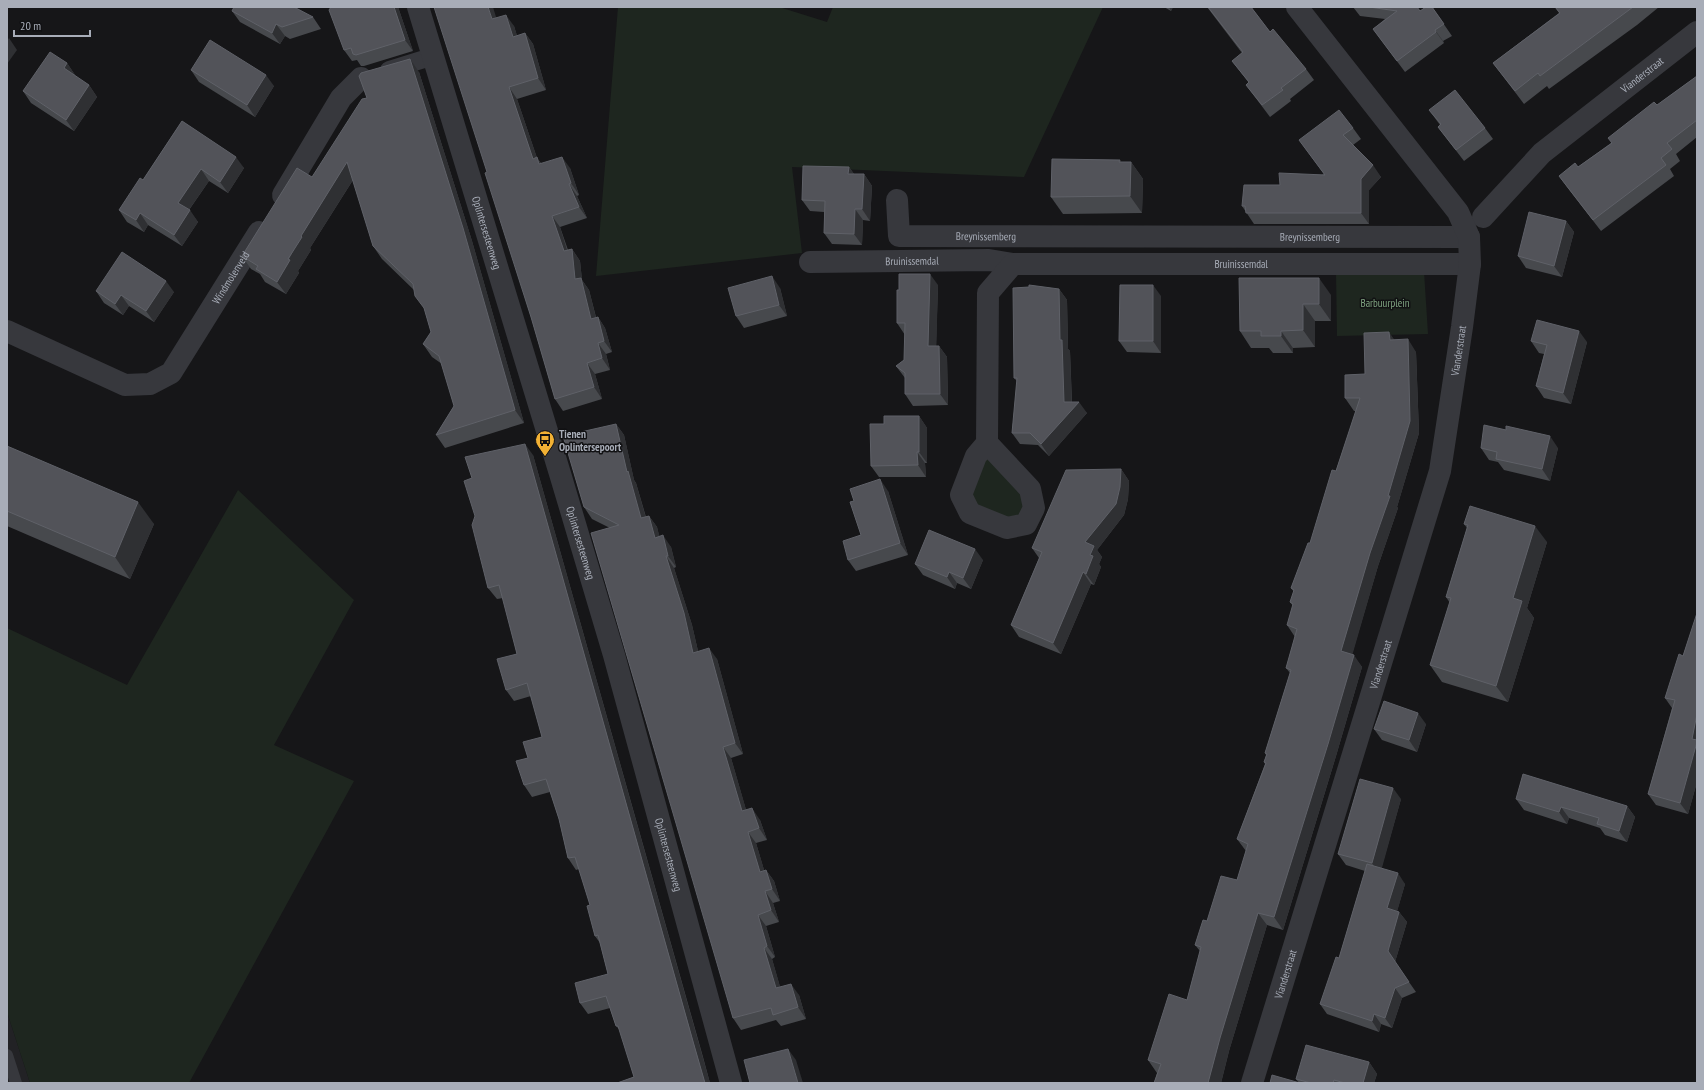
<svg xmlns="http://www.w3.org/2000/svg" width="1704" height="1090" font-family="'PT Sans Narrow',sans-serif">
<rect width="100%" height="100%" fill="#161618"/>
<polygon fill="#222225" points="7,1012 30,1083 7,1083"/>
<g fill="#1e261f">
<polygon points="618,7 779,7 827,22 833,7 1103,7 1024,177 792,167 802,253 596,276"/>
<polygon points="1336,271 1424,271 1428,334 1337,336"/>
<polygon points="987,443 1030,489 1026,524 970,513 976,456"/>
<polygon points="238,490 354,600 274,745 354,781 189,1083 30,1083 7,1012 7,628 127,685"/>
</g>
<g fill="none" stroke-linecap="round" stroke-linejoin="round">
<polyline stroke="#37383d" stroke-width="12" points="7,1055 16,1083"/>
<polyline stroke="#37383d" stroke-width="18" points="389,70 434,56"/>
<g stroke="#37383d" stroke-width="22">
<polyline points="283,195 341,98 361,78"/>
<path id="s1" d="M 897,200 L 899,236 L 1469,237"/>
<path id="s2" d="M 1483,217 L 1542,153 L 1697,32"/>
<path id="s3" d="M 810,262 L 989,260 L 1013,264"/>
<path id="s4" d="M 7,331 L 125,385 L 150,384 L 171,373 L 259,232"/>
<path id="s5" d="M 987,443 L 1030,489 L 1034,508 L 1026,524 L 1007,528 L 970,513 L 961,495 L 976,456 L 987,443 L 988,293 L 1013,264 L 1470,264"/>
<path id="s6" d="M 1252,1083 L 1440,471 L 1462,327 L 1470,264 L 1469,237 L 1458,212 L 1297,7"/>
</g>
<path stroke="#37383d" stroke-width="22" id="s7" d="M 418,7 L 561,477 L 614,655 L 731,1083"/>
</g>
<g fill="#47494d">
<polygon points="398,7 413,51 364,66 361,66 357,60 352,61 344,50"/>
<polygon points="1164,7 1173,7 1171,11"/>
<polygon points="1207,7 1251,7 1270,32 1306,69 1314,80 1290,99 1291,101 1270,117 1246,85 1249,83 1232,61 1242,53"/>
<polygon points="1353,7 1417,7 1420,11 1432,7 1452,36 1443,41 1444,43 1405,72 1373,29 1385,19 1360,16"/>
<polygon points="1555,7 1659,7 1637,25 1549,89 1547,86 1524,104 1493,63 1559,13"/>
<polygon points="232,11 313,17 321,29 290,39 285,36 280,44 240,22"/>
<polygon points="496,18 514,26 517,36 525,33 533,44 546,90 517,99 537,158 541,163 570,168 579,195 577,196 587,218 560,227 568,250 572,249 580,261 582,280 589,290 596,317 598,317 605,328 612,352 606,354 610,370 595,374 602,399 563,411 555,399 531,317 487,172"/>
<polygon points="67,63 75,75 75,76 89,85 97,97 74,131 31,103 23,91"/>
<polygon points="191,70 274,86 255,117 199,82"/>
<polygon points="419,72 472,241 524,423 445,448 436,435 454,406 442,364 432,357 423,344 431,332 424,308 414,290 382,259 373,246 353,180 310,248 311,250 298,271 299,273 286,294 265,282 260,274 251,269 242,256 312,177 367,98"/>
<polygon points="1697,76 1697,137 1676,154 1680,161 1670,169 1674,176 1601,231 1567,187 1559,176 1578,167 1611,143 1657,105"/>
<polygon points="1429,110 1485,128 1493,139 1464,161 1438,127 1440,125"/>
<polygon points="182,121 244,168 228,193 209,181 189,210 198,222 182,246 148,225 144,232 127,222 119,210 143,180"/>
<polygon points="1353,128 1361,139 1353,145 1381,177 1369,190 1369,224 1254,224 1242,206 1324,174 1299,140"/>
<polygon points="1131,162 1143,179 1142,213 1063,214 1051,197"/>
<polygon points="849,167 854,174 864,174 872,186 870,221 863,220 862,245 832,244 824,233 824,212 810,211 802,200"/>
<polygon points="1566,221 1574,232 1562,277 1526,268 1518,256"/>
<polygon points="1239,278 1331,295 1331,321 1315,321 1315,347 1293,348 1293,353 1273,353 1269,348 1251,348 1240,331"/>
<polygon points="938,285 936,346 939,346 947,357 948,405 913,406 905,394 905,378 896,366 904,360 905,335 897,323"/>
<polygon points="780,288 787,316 744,328 736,316"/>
<polygon points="1059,289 1067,300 1068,349 1070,351 1072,402 1087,413 1049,456 1038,445 1020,444 1012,433 1017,381 1014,378"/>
<polygon points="96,291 174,292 154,322 129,306 123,315 104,303"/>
<polygon points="1161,296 1161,353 1127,352 1119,341"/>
<polygon points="1394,340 1416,352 1419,433 1397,507 1398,508 1378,566 1352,654 1362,667 1336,756 1283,930 1267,925 1229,1051 1221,1083 1154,1083 1157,1073 1148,1060 1187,1000 1200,951 1195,945 1207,921 1237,880 1246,851 1237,839 1265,764 1264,762 1266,755 1265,753 1290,673 1286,668 1295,637 1287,625 1293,606 1290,602 1294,592 1291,588 1310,543 1336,471 1356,411 1354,411 1345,398"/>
<polygon points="1531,341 1587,342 1571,404 1544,398 1536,386 1544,354 1539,353"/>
<polygon points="919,416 927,428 927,463 925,463 926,477 879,477 871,466 884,424"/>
<polygon points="616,424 624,435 634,480 636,483 646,517 649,516 657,527 659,536 671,547 676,567 674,568 692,625 698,651 717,659 743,754 731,758 746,810 760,820 767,840 756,843 764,870 766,870 774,881 780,901 773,903 779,922 766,926 775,957 772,959 780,987 799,995 806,1019 781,1026 776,1020 741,1030 733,1018 610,528 592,519 584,507"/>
<polygon points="7,446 154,524 130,579 7,526"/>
<polygon points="1481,448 1558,448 1550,481 1504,470 1498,462 1489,460"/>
<polygon points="533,455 703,1057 710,1083 617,1083 634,1077 620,1030 616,1026 610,1008 588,1014 580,1003 608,974 600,943 595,936 590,905 579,869 576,870 568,858 559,819 550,792 532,797 524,785 528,758 542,737 531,696 514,701 506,690 517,654 503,598 497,599 488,588 475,516 472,478"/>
<polygon points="1121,469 1129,481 1128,499 1124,515 1097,550 1102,557 1099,564 1101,567 1094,585 1091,584 1061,654 1019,637 1011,625 1039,558 1032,548"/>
<polygon points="888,491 908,555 856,571 848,560 861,535"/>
<polygon points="1464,524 1547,542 1527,608 1534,618 1508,702 1442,682 1430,665 1450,603 1446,597 1467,528"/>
<polygon points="983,560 971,589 957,583 955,589 923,575 915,564"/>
<polygon points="1697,613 1697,782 1688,814 1656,805 1648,794 1672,708 1665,698 1683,656"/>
<polygon points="1426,724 1417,752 1382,740 1374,729"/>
<polygon points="1401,799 1381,869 1405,884 1397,911 1399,912 1407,922 1395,962 1416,992 1402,998 1392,1028 1381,1024 1379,1032 1327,1014 1320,1004 1339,958 1365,871 1346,865 1338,854"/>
<polygon points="1516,799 1627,806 1635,817 1627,842 1605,835 1600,828 1569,818 1567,824 1524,810"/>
<polygon points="1369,1062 1377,1074 1374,1083 1270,1083 1299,1083 1296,1079"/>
</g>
<g fill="#2f3033">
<polygon points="394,7 398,7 413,51 405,40"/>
<polygon points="488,7 493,7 500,30 492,19"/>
<polygon points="1169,7 1173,7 1171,11"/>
<polygon points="506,15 514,26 521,48 513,37"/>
<polygon points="276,24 285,36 280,44 272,33"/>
<polygon points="1435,30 1443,41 1444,43 1436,32"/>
<polygon points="525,33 533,44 546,90 538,78"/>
<polygon points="9,38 17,50 7,64 7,41"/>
<polygon points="410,59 419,72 472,241 524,423 515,410"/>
<polygon points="67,63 75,75 72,80 64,68"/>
<polygon points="266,75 274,86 255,117 247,105"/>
<polygon points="89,85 97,97 74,131 66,120"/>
<polygon points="509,87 517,99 537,158 545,169 533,159"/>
<polygon points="236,157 244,168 228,193 220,182"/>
<polygon points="562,157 570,168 579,195 571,183"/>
<polygon points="1120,160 1131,175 1131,162 1143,179 1142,213 1130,196 1119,162"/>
<polygon points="347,162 356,175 310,248 311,250 298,271 299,273 286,294 277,282 301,236"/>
<polygon points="1373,165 1381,177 1369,190 1369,224 1361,213 1361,179"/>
<polygon points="849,167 857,178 848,174"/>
<polygon points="201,169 209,181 186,214 178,203"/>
<polygon points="864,174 872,186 870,221 862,209"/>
<polygon points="569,184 577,196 587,218 579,207"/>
<polygon points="855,209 863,220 862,245 854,234"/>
<polygon points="190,210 198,222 182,246 174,235"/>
<polygon points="140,213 148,225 144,232 136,220"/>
<polygon points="552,216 560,227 571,263 564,251"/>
<polygon points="1566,221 1574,232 1562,277 1554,266"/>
<polygon points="572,249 580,261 582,280 589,290 599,330 591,319 575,279"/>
<polygon points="930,274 938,285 936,358 928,346"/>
<polygon points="772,276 780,288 787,316 779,305"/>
<polygon points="1319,278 1331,295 1331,321 1319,304"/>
<polygon points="166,281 174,292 154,322 146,311"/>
<polygon points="1153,285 1161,296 1161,353 1153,341"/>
<polygon points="1059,289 1067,300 1068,349 1070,351 1072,409 1079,402 1087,413 1049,456 1041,444 1060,340"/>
<polygon points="121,295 129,306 123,315 115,304"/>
<polygon points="1303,304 1315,321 1315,347 1303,330"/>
<polygon points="598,317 605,328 612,352 604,341"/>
<polygon points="1281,331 1293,348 1293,353 1281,336"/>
<polygon points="1579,331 1587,342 1571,404 1563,393"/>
<polygon points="1389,332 1398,345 1390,340"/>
<polygon points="1408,339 1416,352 1419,433 1397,507 1398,508 1378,566 1350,663 1341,651 1370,553 1388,496"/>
<polygon points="598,343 606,354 610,370 602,358"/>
<polygon points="939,346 947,357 948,405 940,394"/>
<polygon points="587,363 595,374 602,399 594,387"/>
<polygon points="919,416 927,428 927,463 919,452"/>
<polygon points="616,424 624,435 634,480 636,483 649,529 641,518 627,472"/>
<polygon points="1550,436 1558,448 1550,481 1542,469"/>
<polygon points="525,444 533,455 710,1083 705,1083"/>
<polygon points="917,452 925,463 926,477 918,465"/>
<polygon points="1121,469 1129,481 1128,499 1124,515 1097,550 1102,557 1099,564 1101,567 1094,585 1086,574 1090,555 1085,542"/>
<polygon points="880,479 888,491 908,555 900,543"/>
<polygon points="138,502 154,524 130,579 115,557"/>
<polygon points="649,516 657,527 663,549 655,538"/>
<polygon points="1535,526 1547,542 1527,608 1534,618 1508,702 1496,686 1513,598"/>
<polygon points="663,535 671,547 676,567 668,556"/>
<polygon points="975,549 983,560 971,589 963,578"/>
<polygon points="666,556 674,568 692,625 701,664 693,653"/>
<polygon points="949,572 957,583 955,589 947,577"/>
<polygon points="1083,572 1091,584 1061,654 1053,643"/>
<polygon points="709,648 717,659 743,754 735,743"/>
<polygon points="1354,655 1362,667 1336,756 1283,930 1274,917"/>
<polygon points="1418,713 1426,724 1417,752 1409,740"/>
<polygon points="1697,714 1697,782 1688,814 1680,803"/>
<polygon points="723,747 731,758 750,823 742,811"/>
<polygon points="1393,788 1401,799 1380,875 1372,863"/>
<polygon points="1627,806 1635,817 1627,842 1619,831"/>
<polygon points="1561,807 1569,818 1567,824 1559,812"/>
<polygon points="752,808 760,820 767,840 759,828"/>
<polygon points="748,832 756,843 768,883 760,872"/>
<polygon points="766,870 774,881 780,901 772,889"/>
<polygon points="1398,873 1405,884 1395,919 1387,908"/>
<polygon points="765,891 773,903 779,922 771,910"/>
<polygon points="1399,912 1407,922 1395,962 1388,951"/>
<polygon points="1258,913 1267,925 1229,1051 1221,1083 1208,1083 1220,1038"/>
<polygon points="758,915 766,926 775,957 767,946"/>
<polygon points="764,948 772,959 784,1000 776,988"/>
<polygon points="791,984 799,995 806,1019 798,1007"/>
<polygon points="1395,988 1402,998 1392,1028 1385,1018"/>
<polygon points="1374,1014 1381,1024 1379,1032 1372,1021"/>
<polygon points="788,1049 796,1060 803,1083 798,1083"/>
<polygon points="1369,1062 1377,1074 1374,1083 1363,1083"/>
</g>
<g fill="#525359" stroke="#5f6168">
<polygon points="234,7 294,7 313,17 282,27 276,24 272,33 232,11"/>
<polygon points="331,7 394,7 405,40 356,55 353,54 351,48 344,50 329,10"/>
<polygon points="434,7 488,7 492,19 506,15 513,37 525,33 538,78 509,87 533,159 537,157 539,164 562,157 571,183 569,184 579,207 552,216 564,251 572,249 575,279 581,278 591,319 598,317 604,341 598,343 602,358 587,363 594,387 555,399 531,317 485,173 487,172"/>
<polygon points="1208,7 1251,7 1270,32 1273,29 1306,69 1281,88 1283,90 1262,105 1246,85 1249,82 1232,61 1243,52"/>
<polygon points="1369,7 1417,7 1420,11 1426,7 1432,7 1444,24 1435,30 1436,32 1397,61 1373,29 1397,11"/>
<polygon points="1555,7 1633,7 1540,76 1538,73 1515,91 1493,63 1560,13"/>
<polygon points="210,40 266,75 247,105 191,70"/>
<polygon points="50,52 67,63 64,68 89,85 66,120 23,91"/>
<polygon points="410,59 463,228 515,410 436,435 454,406 439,356 423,344 431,332 424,308 415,296 413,284 373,246 347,162 301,236 302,237 288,259 290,260 277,282 256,269 258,266 242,256 297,168 312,177 362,99 367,98 359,76 361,73"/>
<polygon points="1697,76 1697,120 1667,143 1672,149 1661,158 1666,165 1593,220 1559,176 1575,163 1578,167 1612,143 1608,138 1654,102 1657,105"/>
<polygon points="1455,90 1485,128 1456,150 1438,127 1441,124 1429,110"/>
<polygon points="1339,110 1353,128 1343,135 1373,165 1361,179 1361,213 1246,213 1245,206 1242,206 1244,185 1280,185 1279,173 1325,175 1299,140"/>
<polygon points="182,121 236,157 220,182 201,169 178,203 190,210 174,235 140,213 136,220 119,210 140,178 143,180"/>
<polygon points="1052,159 1120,160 1119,162 1131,162 1130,196 1051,197"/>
<polygon points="803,166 849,167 848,174 864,174 862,209 855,209 854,234 824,233 825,201 802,200"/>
<polygon points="1529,212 1566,221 1554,266 1518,256"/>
<polygon points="122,252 166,281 146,311 121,295 115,304 96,291"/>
<polygon points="899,274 930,274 928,346 939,346 940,394 905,394 905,373 896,366 904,360 905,323 897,323 897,290 899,290"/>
<polygon points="772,276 779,305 736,316 728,288"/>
<polygon points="1239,278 1319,278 1319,304 1303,304 1303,330 1281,331 1281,336 1261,336 1261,331 1240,331"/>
<polygon points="1029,285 1059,289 1060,340 1062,340 1064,402 1079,402 1041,444 1030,433 1012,433 1017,378 1014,378 1013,288 1029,287"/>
<polygon points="1120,285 1153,285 1153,341 1119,341"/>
<polygon points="1537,320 1579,331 1563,393 1536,386 1547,345 1531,341"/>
<polygon points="1389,332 1390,340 1408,339 1410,421 1388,496 1390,496 1370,553 1341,651 1354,655 1328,744 1274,917 1258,913 1220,1038 1208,1083 1154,1083 1161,1064 1148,1060 1169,994 1187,1000 1201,947 1195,945 1203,920 1207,921 1221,876 1237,880 1248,844 1237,839 1266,763 1264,762 1267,754 1265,753 1291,670 1286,668 1297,629 1287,625 1293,604 1290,602 1294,590 1291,588 1308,543 1310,543 1332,470 1336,471 1360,398 1345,398 1345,375 1365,374 1364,333"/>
<polygon points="884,416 919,416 919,452 917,452 918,465 871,466 870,424 884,424"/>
<polygon points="616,424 627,472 628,471 641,518 649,516 655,538 663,535 668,556 666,556 684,613 693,653 709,648 735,743 723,747 742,811 752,808 759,828 748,832 760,872 766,870 772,889 765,891 771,910 758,915 767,946 764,948 776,988 791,984 798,1007 773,1015 771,1008 733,1018 591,533 619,525 584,507 563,436"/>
<polygon points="1484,425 1506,430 1506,426 1550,436 1542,469 1496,459 1497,452 1481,448"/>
<polygon points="525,444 694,1045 705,1083 617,1083 634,1077 618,1026 616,1026 606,996 580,1003 575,983 608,974 598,935 595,936 587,906 590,905 575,857 568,858 559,819 546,779 524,785 516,761 528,758 523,742 542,737 527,683 506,690 497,659 517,654 499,585 488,588 472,525 475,516 464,481 472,478 465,457"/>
<polygon points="7,446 138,502 115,557 7,511"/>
<polygon points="1121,469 1120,487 1116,504 1085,542 1094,546 1090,555 1093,556 1086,574 1083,572 1053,643 1011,625 1042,552 1032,548 1066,470"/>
<polygon points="880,479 900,543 848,560 843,541 861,535 850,502 854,501 850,489"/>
<polygon points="1470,506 1535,526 1513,598 1522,601 1496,686 1430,665 1451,598 1446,597 1468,525 1464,524"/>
<polygon points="929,530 975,549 963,578 949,572 947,577 915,564"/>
<polygon points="1697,613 1697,714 1692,739 1697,740 1697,742 1680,803 1648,794 1675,700 1665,698 1679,654 1683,656"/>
<polygon points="1384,701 1418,713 1409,740 1374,729"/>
<polygon points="1523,774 1627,806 1619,831 1597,824 1599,818 1561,807 1559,812 1516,799"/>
<polygon points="1360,779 1393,788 1372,863 1338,854"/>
<polygon points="1367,864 1398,873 1387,908 1399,912 1388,951 1409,982 1395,988 1385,1018 1374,1014 1372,1021 1320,1004 1336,957 1339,958"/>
<polygon points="1306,1045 1369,1062 1363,1083 1345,1083 1334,1080 1333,1083 1311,1083 1296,1079"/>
<polygon points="788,1049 798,1083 750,1083 744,1060"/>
<polygon points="1272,1075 1300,1083 1270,1083"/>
</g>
<defs>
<g id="bus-pin" transform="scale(1)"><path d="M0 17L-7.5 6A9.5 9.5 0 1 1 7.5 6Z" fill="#f2b134" stroke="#111113"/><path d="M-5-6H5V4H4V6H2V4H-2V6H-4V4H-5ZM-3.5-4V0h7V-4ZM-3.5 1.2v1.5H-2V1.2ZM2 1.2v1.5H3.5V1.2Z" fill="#111"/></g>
</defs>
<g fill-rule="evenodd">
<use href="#bus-pin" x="545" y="440"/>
</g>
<g text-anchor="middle" stroke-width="3" stroke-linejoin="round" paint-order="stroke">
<g font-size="11" fill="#a8adb8" stroke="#111113">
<text dy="4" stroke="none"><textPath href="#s2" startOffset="214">Vianderstraat</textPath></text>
<text dy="4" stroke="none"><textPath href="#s7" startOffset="236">Oplintersesteenweg</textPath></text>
<text dy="4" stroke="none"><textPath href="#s1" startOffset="123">Breynissemberg</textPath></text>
<text dy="4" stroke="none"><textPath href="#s1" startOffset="447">Breynissemberg</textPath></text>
<text dy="4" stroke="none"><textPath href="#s3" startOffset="102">Bruinissemdal</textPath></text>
<text dy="4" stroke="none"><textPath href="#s5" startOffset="655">Bruinissemdal</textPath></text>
<text dy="4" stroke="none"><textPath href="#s4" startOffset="291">Windmolenveld</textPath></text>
<text dy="4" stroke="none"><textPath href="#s6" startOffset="762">Vianderstraat</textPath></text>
<text dy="4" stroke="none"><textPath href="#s7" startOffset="560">Oplintersesteenweg</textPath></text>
<text dy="4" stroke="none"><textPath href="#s6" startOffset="438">Vianderstraat</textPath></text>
<text dy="4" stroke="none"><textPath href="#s7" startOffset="884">Oplintersesteenweg</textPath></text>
<text dy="4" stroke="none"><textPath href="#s6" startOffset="114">Vianderstraat</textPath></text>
</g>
<g font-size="11" fill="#7fa381" stroke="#111113">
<text x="1385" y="307">Barbuurplein</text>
</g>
<g font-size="11" font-weight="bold" fill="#a8adb8" stroke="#111113" text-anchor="start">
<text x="559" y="438">Tienen<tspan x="559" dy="13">Oplintersepoort</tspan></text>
</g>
</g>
<rect width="1704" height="1090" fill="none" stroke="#a8adb8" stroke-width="16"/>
<path d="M14 30v6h76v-6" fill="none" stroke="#a8adb8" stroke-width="2"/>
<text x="20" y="30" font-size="12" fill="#a8adb8" stroke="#111113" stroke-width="3" paint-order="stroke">20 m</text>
</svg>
